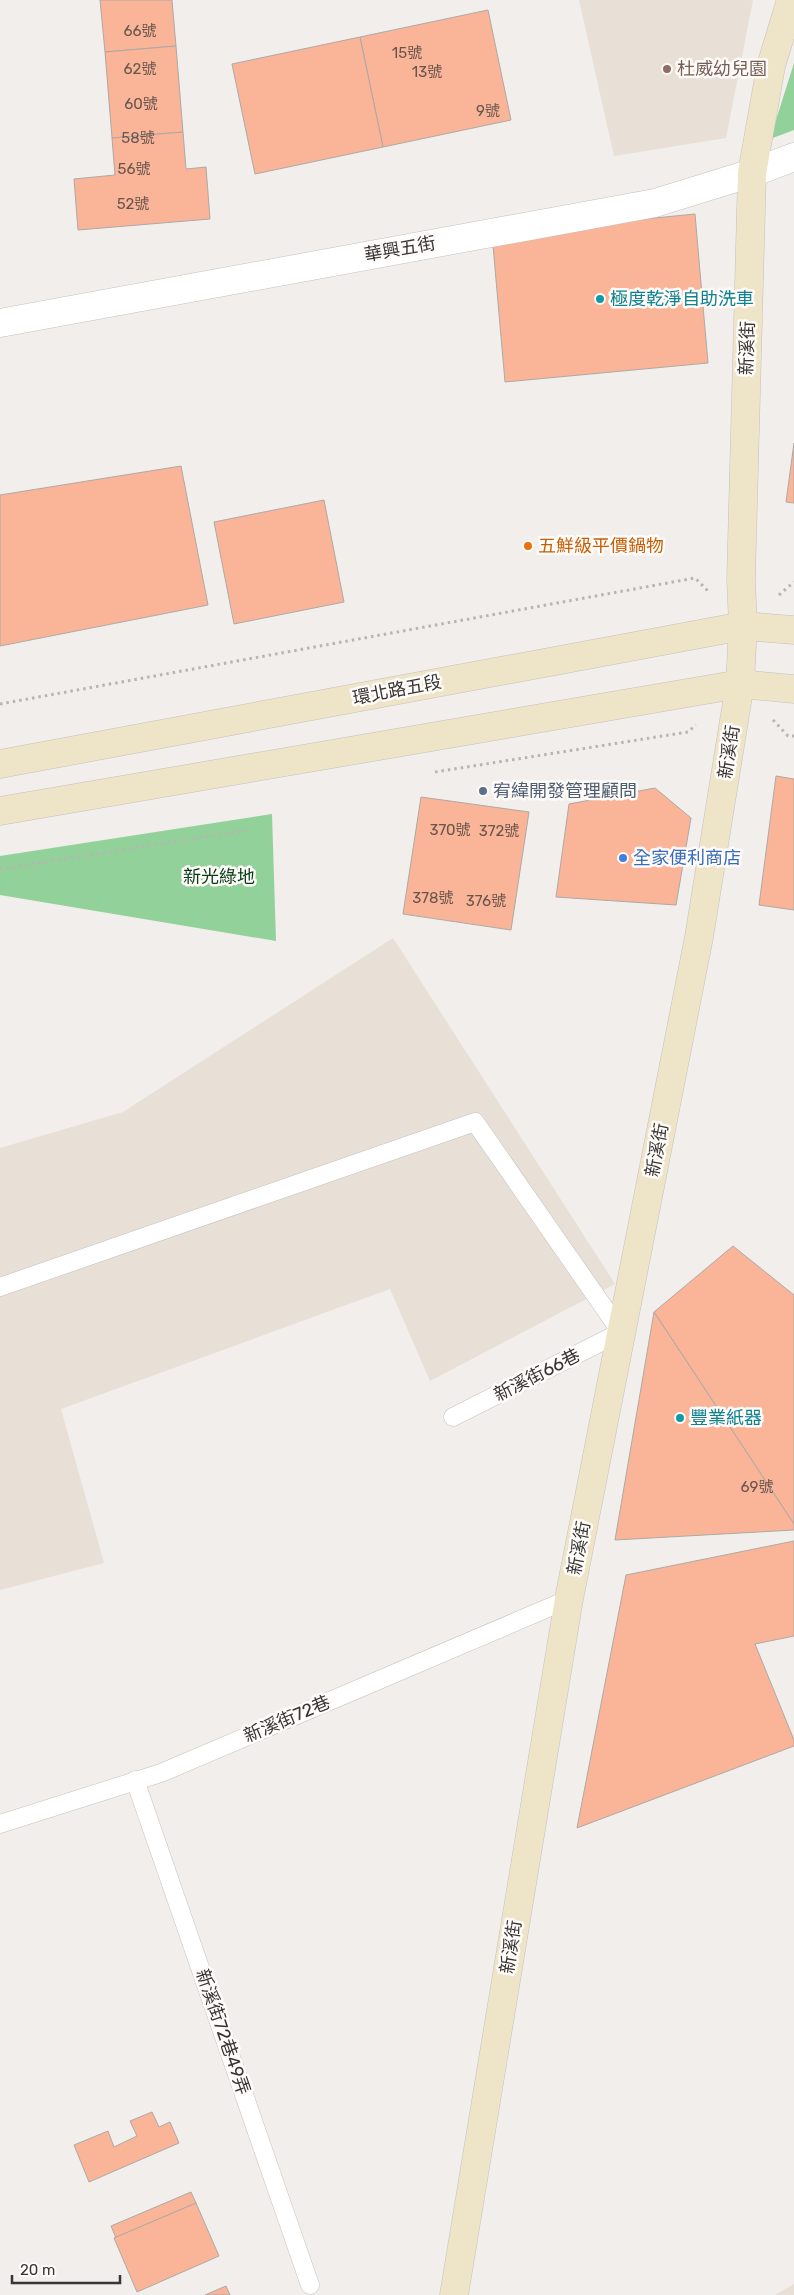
<svg xmlns="http://www.w3.org/2000/svg" width="794" height="2295" font-family="Rubik,'Noto Sans TC',sans-serif">
<rect width="100%" height="100%" fill="#f1eeeb"/>
<g fill="#e8dfd7">
<polygon points="579,0 753,0 726,138 614,156"/>
<polygon points="393,938 615,1284 430,1381 390,1289 61,1409 104,1563 0,1590 0,1148 123,1112"/>
<polygon points="794,2284 794,2295 775,2295"/>
</g>
<g fill="#92d29a">
<polygon points="794,63 794,130 770,139"/>
<polygon points="272,814 276,941 0,895 0,856"/>
</g>
<g fill="#fab497" stroke="#ada9a7">
<polygon points="100,0 172,0 176,46 105,52"/>
<polygon points="488,10 511,120 383,147 360,37"/>
<polygon points="360,37 383,147 255,174 232,64"/>
<polygon points="176,46 183,132 112,138 105,52"/>
<polygon points="183,132 186,169 206,167 210,219 78,230 74,179 115,175 112,138"/>
<polygon points="695,214 708,363 505,382 492,234"/>
<polygon points="794,443 794,503 786,502"/>
<polygon points="181,466 208,605 0,646 0,495"/>
<polygon points="324,500 344,602 234,624 214,522"/>
<polygon points="776,776 794,779 794,910 759,905"/>
<polygon points="655,788 691,818 676,905 556,897 569,804"/>
<polygon points="421,797 529,812 511,930 403,914"/>
<polygon points="733,1246 794,1295 794,1524 654,1312"/>
<polygon points="654,1312 794,1524 794,1530 615,1540"/>
<polygon points="794,1541 794,1636 755,1644 794,1740 794,1746 577,1828 626,1575"/>
<polygon points="152,2112 159,2127 170,2122 179,2143 89,2182 74,2145 108,2131 114,2147 137,2136 130,2121"/>
<polygon points="191,2192 196,2203 116,2238 111,2226"/>
<polygon points="196,2203 219,2256 137,2292 114,2238"/>
<polygon points="226,2286 230,2295 205,2295"/>
</g>
<g fill="none" stroke-linecap="round" stroke-linejoin="round">
<g stroke="#c4c1be" stroke-width="19">
<g id="lane">
<polyline points="0,1287 475,1122 621,1332 453,1417"/>
<polyline points="135,1780 310,2285"/>
<polyline points="0,1824 161,1773 569,1599"/>
</g>
</g>
<g stroke="#c4c1be" stroke-width="29">
<polyline id="street" points="0,323 655,203 752,173 794,157"/>
</g>
<g stroke="#c4c1be" stroke-width="29">
<g id="secondary">
<polyline points="0,764 743,626 794,630"/>
<polyline points="0,811 740,684 794,689"/>
<polyline points="454,2295 569,1599 699,937 740,684 743,626 741,579 752,173 771,66 791,0"/>
</g>
</g>
<g stroke="#b7b5b2" stroke-width="3" stroke-dasharray="2.5 4" stroke-linecap="butt">
<polyline points="779,595 794,582"/>
<polyline points="0,704 695,578 709,592"/>
<polyline points="773,720 788,736 794,736"/>
<polyline points="435,772 688,732 696,725"/>
<polyline points="0,869 249,830"/>
</g>
<use href="#lane" stroke="#fff" stroke-width="18"/>
<use href="#street" stroke="#fff" stroke-width="28"/>
<use href="#secondary" stroke="#eee4c8" stroke-width="28"/>
</g>
<circle fill="#8d6e63" stroke="#fffbf9" stroke-width="2" cx="667" cy="69" r="5"/>
<g fill="#0f9aa8" stroke="#fffbf9" stroke-width="2">
<circle cx="600" cy="299" r="5"/>
<circle cx="680" cy="1418" r="5"/>
</g>
<circle fill="#e8710a" stroke="#fffbf9" stroke-width="2" cx="528" cy="546" r="5"/>
<circle fill="#5c6f8a" stroke="#fffbf9" stroke-width="2" cx="483" cy="791" r="5"/>
<circle fill="#3f7fe0" stroke="#fffbf9" stroke-width="2" cx="623" cy="858" r="5"/>
<g text-anchor="middle" stroke-width="5" stroke-linejoin="round" paint-order="stroke">
<g font-size="15" fill="#68564e">
<text x="140" y="36">66號</text>
<text x="407" y="58">15號</text>
<text x="140" y="74">62號</text>
<text x="427" y="77">13號</text>
<text x="141" y="109">60號</text>
<text x="488" y="116">9號</text>
<text x="138" y="143">58號</text>
<text x="134" y="174">56號</text>
<text x="133" y="209">52號</text>
<text x="450" y="835">370號</text>
<text x="499" y="836">372號</text>
<text x="433" y="903">378號</text>
<text x="486" y="906">376號</text>
<text x="757" y="1492">69號</text>
</g>
<g font-size="18" fill="#785e54" stroke="#fffbf9" text-anchor="start">
<text x="677" y="75">杜威幼兒園</text>
</g>
<g font-size="18" fill="#373635" stroke="#fffbf9">
<text transform="translate(400 249) rotate(-10)" y="6">華興五街</text>
<text transform="translate(747 348) rotate(-88)" y="6">新溪街</text>
<text transform="translate(397 690) rotate(-11)" y="6">環北路五段</text>
<text transform="translate(729 752) rotate(-81)" y="6">新溪街</text>
<text transform="translate(657 1150) rotate(-79)" y="6">新溪街</text>
<text transform="translate(537 1375) rotate(-27)" y="6">新溪街66巷</text>
<text transform="translate(579 1548) rotate(-79)" y="6">新溪街</text>
<text transform="translate(287 1719) rotate(-23)" y="6">新溪街72巷</text>
<text transform="translate(511 1947) rotate(-81)" y="6">新溪街</text>
<text transform="translate(223 2032) rotate(71)" y="6">新溪街72巷49弄</text>
</g>
<g font-size="18" fill="#0d838f" stroke="#fffbf9" text-anchor="start">
<text x="610" y="305">極度乾淨自助洗車</text>
<text x="690" y="1424">豐業紙器</text>
</g>
<g font-size="18" fill="#c56008" stroke="#fffbf9" text-anchor="start">
<text x="538" y="552">五鮮級平價鍋物</text>
</g>
<g font-size="18" fill="#4e5e75" stroke="#fffbf9" text-anchor="start">
<text x="493" y="797">宥緯開發管理顧問</text>
</g>
<g font-size="18" fill="#366cbe" stroke="#fffbf9" text-anchor="start">
<text x="633" y="864">全家便利商店</text>
</g>
<g font-size="18" fill="#053c14" stroke="#fffbf9">
<text x="219" y="883">新光綠地</text>
</g>
</g>
<path d="M12 2275v8h108v-8" fill="none" stroke="#373635" stroke-width="2.5"/>
<text x="20" y="2275" font-size="15" fill="#373635" stroke="#fffbf9" stroke-width="4" paint-order="stroke">20 m</text>
</svg>
